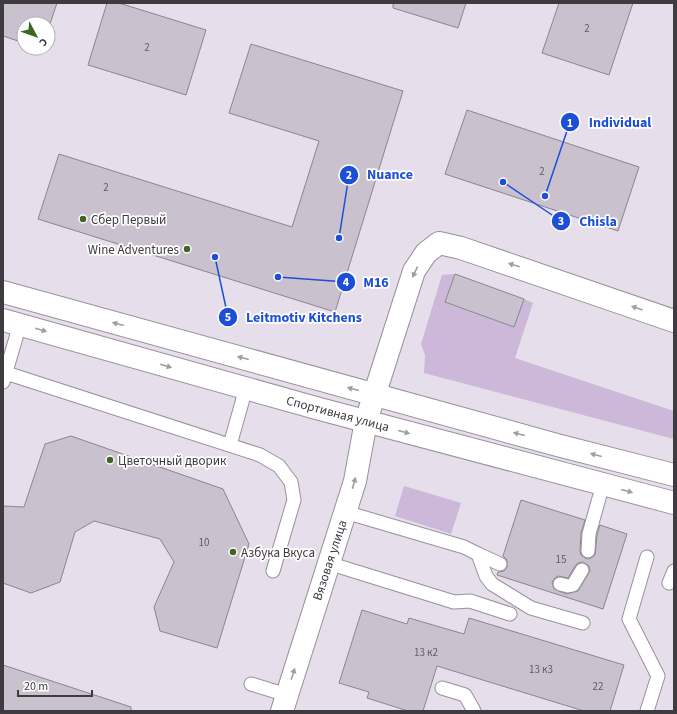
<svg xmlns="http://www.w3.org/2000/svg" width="677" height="714" font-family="'Source Sans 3',sans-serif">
<rect width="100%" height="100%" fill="#e6deea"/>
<g fill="#ceb8d9">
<polygon points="455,274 445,302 514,327 524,299 533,303 515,358 674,411 674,439 424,373 425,355 421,344 442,275"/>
<polygon points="404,486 461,503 451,534 395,516"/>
</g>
<g fill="#c9c1cd" stroke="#8c8590" fill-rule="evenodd">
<polygon points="3,3 57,3 48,30 48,24 24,24 24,43 3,36"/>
<polygon points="107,3 119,3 206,30 186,95 88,65"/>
<polygon points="393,3 466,3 458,28 393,8"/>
<polygon points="559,3 633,3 609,75 542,53"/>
<polygon points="251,44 403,91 335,312 38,219 59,154 292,227 319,141 229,113"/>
<polygon points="467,110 639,167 618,231 445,174"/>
<polygon points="455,274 524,299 514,327 445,302"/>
<polygon points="71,436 223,489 249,544 217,648 160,631 154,607 174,562 160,539 94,521 75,532 60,582 31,593 3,583 3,506 24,507 45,444"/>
<path d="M 521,500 L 585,520 L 581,533 L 580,551 L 581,555 L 587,559 L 591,558 L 595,555 L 597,535 L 600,525 L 627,534 L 603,609 L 497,575 L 498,572 L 504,571 L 507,567 L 507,560 L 503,556 ZM 583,562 L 589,566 L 590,571 L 578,591 L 566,594 L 554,589 L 552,582 L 555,578 L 558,576 L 568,578 L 575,566 L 578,563 Z"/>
<polygon points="362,610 407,624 409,618 464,634 469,618 624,665 610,711 584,711 437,666 423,711 408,711 367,698 369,692 339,683"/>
<polygon points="3,665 131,707 131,711 3,711"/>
</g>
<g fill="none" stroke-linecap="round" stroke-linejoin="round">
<g stroke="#98919c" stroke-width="15">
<g id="service">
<polyline points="6,373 260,455 279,466 291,482 294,500 273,571"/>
<polyline points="3,382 20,324"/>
<polyline points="230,445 246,388"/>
<polyline points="345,512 464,547 478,554 486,576 492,584 531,608 583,623"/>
<polyline points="588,551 589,534 603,484"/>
<polyline points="478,554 500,564"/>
<polyline points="647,557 629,619 658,676 647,711"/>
<polyline points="328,563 454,602 470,601 510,614"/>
<polyline points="669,583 674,571"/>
<polyline points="560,584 568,586 573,585 582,570"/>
<polyline points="251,684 287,695"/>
<polyline points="442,688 465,695 474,711"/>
</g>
</g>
<g stroke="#98919c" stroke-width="24">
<polyline id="minor" points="282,711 355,481 366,421 414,271 426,253 439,243 461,248 674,321"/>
</g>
<g stroke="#98919c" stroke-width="24">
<g id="tertiary">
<polyline points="3,292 557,445 674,475"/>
<polyline points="3,320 316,408 674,503"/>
</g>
</g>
<use href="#service" stroke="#fff" stroke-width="13"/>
<use href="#minor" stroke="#fff" stroke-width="22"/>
<use href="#tertiary" stroke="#fff" stroke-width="22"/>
</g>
<defs><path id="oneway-solid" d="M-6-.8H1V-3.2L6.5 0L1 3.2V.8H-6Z"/></defs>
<g fill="#9e9da0">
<use href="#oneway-solid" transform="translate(514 265) rotate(-162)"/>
<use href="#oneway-solid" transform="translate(415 272) rotate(115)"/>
<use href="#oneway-solid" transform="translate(637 308) rotate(-161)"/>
<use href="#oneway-solid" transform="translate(118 324) rotate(-165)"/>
<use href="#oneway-solid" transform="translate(41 330) rotate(16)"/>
<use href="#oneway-solid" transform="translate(243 358) rotate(-165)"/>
<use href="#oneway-solid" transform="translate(166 366) rotate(16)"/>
<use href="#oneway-solid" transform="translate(353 389) rotate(-165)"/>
<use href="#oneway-solid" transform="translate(404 432) rotate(15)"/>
<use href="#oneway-solid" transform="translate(519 434) rotate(-165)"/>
<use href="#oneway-solid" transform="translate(596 455) rotate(-165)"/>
<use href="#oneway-solid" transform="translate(354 483) rotate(-74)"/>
<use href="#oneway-solid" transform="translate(627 491) rotate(15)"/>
<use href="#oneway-solid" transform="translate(293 674) rotate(-72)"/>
</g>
<g fill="#3e6622" stroke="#fff" stroke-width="1.5">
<circle cx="83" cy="219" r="4"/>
<circle cx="187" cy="249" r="4"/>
<circle cx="110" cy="460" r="4"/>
<circle cx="233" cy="552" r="4"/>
</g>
<g text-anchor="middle" stroke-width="3.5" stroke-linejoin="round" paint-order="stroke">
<g font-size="11" fill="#615c63">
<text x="587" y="32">2</text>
<text x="147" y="51">2</text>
<text x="542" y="175">2</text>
<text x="106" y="191">2</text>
<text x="204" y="546">10</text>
<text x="561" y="563">15</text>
<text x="426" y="656">13 к2</text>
<text x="541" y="673">13 к3</text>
<text x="598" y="690">22</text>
</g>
<g font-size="13" fill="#3e3b40" stroke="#fff" text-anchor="start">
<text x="91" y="224">Сбер Первый</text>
<text x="179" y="254" text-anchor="end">Wine Adventures</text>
<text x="118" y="465">Цветочный дворик</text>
<text x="241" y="557">Азбука Вкуса</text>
</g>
<g font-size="13" fill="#3e3b40" stroke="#fff">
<text transform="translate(338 413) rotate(15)" y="5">Спортивная улица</text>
<text transform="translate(329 560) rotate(-72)" y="5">Вязовая улица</text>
</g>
</g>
<path fill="none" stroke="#1d4ed8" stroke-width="1.5" d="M545 196L570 122M339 238L349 175M503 182L561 221M278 277L346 282M215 257L228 317"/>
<g fill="#1d4ed8" stroke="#fff" stroke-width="1.5">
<circle cx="545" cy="196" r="4"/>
<circle cx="339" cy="238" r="4"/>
<circle cx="503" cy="182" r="4"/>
<circle cx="278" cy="277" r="4"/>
<circle cx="215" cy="257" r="4"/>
<circle cx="570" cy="122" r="10"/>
<circle cx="349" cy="175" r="10"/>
<circle cx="561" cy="221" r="10"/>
<circle cx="346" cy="282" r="10"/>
<circle cx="228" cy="317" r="10"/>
</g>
<g font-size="12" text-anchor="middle" font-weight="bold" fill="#fff">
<text x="570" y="127">1</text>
<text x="349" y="179">2</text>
<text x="561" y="225">3</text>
<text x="346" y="286">4</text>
<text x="228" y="321">5</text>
</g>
<g font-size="14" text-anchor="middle" font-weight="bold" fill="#1d4ed8" stroke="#fff" stroke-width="3.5" stroke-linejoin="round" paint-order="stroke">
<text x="620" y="127">Individual</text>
<text x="390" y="179">Nuance</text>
<text x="598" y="226">Chisla</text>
<text x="376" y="287">M16</text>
<text x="304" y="322">Leitmotiv Kitchens</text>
</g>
<rect width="677" height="714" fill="none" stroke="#3e3b40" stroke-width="8"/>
<g transform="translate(36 36) rotate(131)"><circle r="19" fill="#ffffff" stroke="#b2b1b3"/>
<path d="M0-3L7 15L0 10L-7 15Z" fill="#3e6622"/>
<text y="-6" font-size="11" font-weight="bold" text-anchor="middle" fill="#3e3b40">С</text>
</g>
<path d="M18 690v6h74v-6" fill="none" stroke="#3e3b40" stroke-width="2"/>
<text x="24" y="690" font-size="12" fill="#3e3b40" stroke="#ffffff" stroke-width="3" paint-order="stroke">20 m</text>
</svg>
